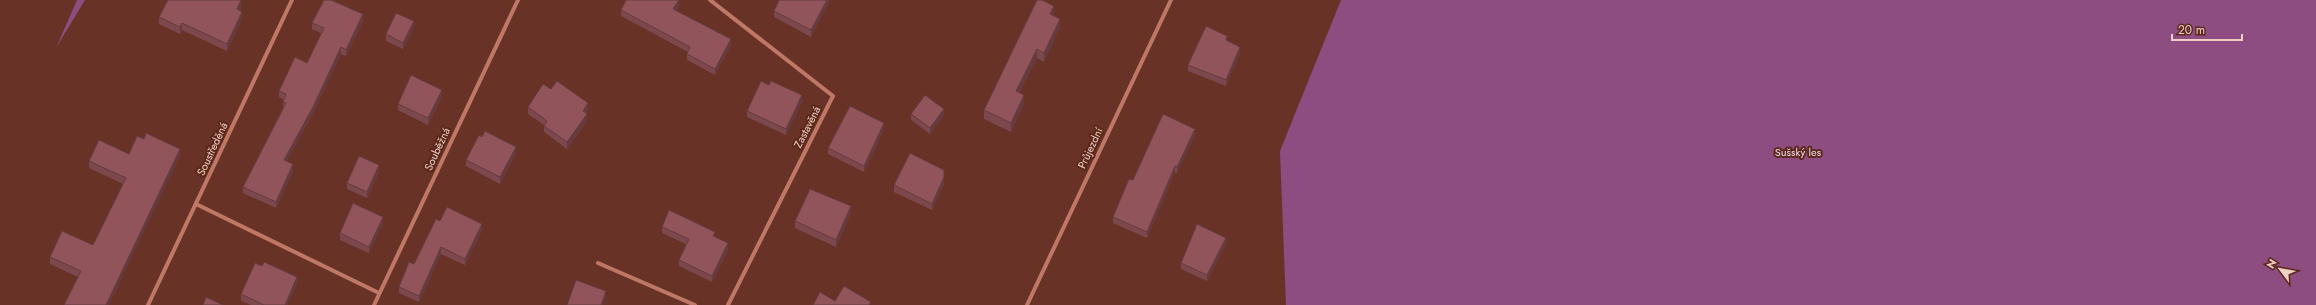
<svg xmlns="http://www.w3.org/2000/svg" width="2316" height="305" font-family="Jost,sans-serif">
<rect width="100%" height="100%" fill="#683326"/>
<g fill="#8d4d81">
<polygon points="77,0 85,0 56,48"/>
<polygon points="1341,0 2316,0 2316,305 1286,305 1280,151"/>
</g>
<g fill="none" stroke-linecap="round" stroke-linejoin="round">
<g stroke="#bf7766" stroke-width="4">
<polyline points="710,0 833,96 728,305"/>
<polyline points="196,204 379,293"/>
<polyline points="598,263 695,305"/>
<polyline points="148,305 292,0"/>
<polyline points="374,305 518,0"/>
<polyline points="1027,305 1171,0"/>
</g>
</g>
<g fill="#7c484d">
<polygon points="830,0 811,37 774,17 774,11"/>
<polygon points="679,6 676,11 731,45 715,75 687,60 687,54 688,52 621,16 621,10"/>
<polygon points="241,8 240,10 242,19 227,51 182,30 180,34 159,24 159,17"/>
<polygon points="1054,14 1054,16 1060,27 1044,62 1037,58 1019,93 1024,104 1011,132 984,119 984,110"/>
<polygon points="363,21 346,56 341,54 313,113 286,161 293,171 276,208 243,193 243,187 283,108 283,102 284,100 279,97 279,91 307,63 321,33 312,29 312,23"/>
<polygon points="414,27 403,49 386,41 386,34"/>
<polygon points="1227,41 1240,53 1226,86 1188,71 1188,65"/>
<polygon points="551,89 588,109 586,114 587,121 567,149 544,132 544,125 528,114 528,107"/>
<polygon points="442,96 428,125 398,110 398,104"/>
<polygon points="802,101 786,135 747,117 747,111"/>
<polygon points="911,114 944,115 930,134 911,120"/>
<polygon points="884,129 864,172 828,154 828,148"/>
<polygon points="1195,135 1177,173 1175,172 1147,238 1113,223 1113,217 1133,180"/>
<polygon points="516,153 500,184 466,166 466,160"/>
<polygon points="129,154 180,156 78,277 50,264 50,257 93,245 123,184 89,168 89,161"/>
<polygon points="379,172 367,198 347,189 347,183"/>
<polygon points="944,184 932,210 894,192 894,185"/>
<polygon points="851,213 836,247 795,228 795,221"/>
<polygon points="440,221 482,230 465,265 441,254 419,302 399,293 399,287 414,264"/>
<polygon points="383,223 369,253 340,240 340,233"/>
<polygon points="662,227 715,237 728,250 712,282 679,266 679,260 686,244 662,233"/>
<polygon points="1226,244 1207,281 1181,269 1181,263"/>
<polygon points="297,283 287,305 251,305 241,301 241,294"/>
</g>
<g fill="#653b3f">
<polygon points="241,0 241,8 237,16 237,9"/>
<polygon points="679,0 679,6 673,16 673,9"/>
<polygon points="827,0 830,0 811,37 811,30"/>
<polygon points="1054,6 1054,14 1050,23 1050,14"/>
<polygon points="242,12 242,19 227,51 227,44"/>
<polygon points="363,14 363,21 346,56 346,50"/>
<polygon points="1060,19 1060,27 1044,62 1044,53"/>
<polygon points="414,21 414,27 403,49 403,43"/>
<polygon points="182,23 182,30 180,34 180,27"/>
<polygon points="731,39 731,45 715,75 715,69"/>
<polygon points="341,47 341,54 313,113 284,167 284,160"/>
<polygon points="1240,47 1240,53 1226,86 1226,80"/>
<polygon points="1037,49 1037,58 1016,100 1016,91"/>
<polygon points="442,90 442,96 428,125 428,118"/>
<polygon points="802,95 802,101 786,135 786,129"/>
<polygon points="1024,95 1024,104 1011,132 1011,123"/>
<polygon points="588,103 588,109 583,118 583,111"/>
<polygon points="944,109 944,115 930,134 930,128"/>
<polygon points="587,114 587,121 567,149 567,142"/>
<polygon points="884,123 884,129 864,172 864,166"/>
<polygon points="1195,129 1195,135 1177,173 1177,167"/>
<polygon points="516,147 516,153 500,184 500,177"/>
<polygon points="180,149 180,156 109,305 106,305"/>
<polygon points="293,164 293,171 276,208 276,202"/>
<polygon points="379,165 379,172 367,198 367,192"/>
<polygon points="1175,166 1175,172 1147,238 1147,232"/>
<polygon points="944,177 944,184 932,210 932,204"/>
<polygon points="851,206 851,213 836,247 836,240"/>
<polygon points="383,217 383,223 369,253 369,247"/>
<polygon points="482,224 482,230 465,265 465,259"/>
<polygon points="1226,238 1226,244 1207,281 1207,275"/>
<polygon points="728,243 728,250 712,282 712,276"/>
<polygon points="441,247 441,254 419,302 419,296"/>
<polygon points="297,277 297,283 287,305 285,305"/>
<polygon points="606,291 606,297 603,305 601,305"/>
</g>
<g fill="#90545a" stroke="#653b3f">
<polygon points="168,0 241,0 237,9 242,12 227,44 182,23 180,27 159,17"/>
<polygon points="324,0 331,0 363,14 346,50 341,47 313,107 284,160 293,164 276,202 243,187 286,103 283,102 286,94 279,91 295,57 307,63 324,28 312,23"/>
<polygon points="626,0 679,0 673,9 731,39 715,69 687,54 690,47 621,10"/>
<polygon points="779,0 827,0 811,30 774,11"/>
<polygon points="1037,0 1042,0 1054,6 1050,14 1060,19 1044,53 1037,49 1016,91 1024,95 1011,123 984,110"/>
<polygon points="396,13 414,21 403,43 386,34"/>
<polygon points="1206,26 1227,36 1226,40 1240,47 1226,80 1188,65"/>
<polygon points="411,75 442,90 428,118 398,104"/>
<polygon points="557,81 588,103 583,111 587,114 567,142 544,126 547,121 528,107 543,84 551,89"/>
<polygon points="761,81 769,85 771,81 802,95 786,129 747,111"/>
<polygon points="925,95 944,109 930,128 911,114"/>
<polygon points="850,106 884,123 864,166 828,148"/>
<polygon points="1163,114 1195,129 1177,167 1175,166 1147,232 1113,217 1129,179 1133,180"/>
<polygon points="485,131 516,147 500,177 466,160 479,135 482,137"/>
<polygon points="146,133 180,149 106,305 64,305 81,271 50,257 62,231 93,245 126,178 89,161 99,140 129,154 137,136 144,139"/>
<polygon points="910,153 944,170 944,177 932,204 894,185"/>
<polygon points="359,156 379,165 367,192 347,183"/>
<polygon points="810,189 851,206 836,240 795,221"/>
<polygon points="353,203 383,217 369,247 340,233"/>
<polygon points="447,207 482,224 465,259 441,247 419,296 399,287 409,262 414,264 436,219 440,221"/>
<polygon points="669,210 715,232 713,236 728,243 712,276 679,260 689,239 662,227"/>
<polygon points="1197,224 1226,238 1207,275 1181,263"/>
<polygon points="264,262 297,277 285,305 264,305 241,294 255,263 262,266"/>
<polygon points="576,280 606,291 601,305 567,305"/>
<polygon points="844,286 871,302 869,305 813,305 820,292 835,301"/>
<polygon points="206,297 223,305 203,305"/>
</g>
<g text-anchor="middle" stroke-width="4" stroke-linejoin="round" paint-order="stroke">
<g font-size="11" fill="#f1cfc6" stroke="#5c281c">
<text transform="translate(807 127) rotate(-63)" y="4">Zastavěná</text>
<text transform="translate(1090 148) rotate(-65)" y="4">Průjezdní</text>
<text transform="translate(212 149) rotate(-65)" y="4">Soustředěná</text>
<text transform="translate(437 149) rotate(-65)" y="4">Souběžná</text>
</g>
<g font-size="11" fill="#f2d9ec" stroke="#5c281c">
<text x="1798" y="156">Sušský les</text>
</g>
</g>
<g transform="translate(2280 269) rotate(302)" stroke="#5c281c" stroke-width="3" paint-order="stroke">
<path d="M0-3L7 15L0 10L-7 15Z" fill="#f1cfc6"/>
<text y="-6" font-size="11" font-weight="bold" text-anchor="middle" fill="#f1cfc6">N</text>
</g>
<path d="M2172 34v6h70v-6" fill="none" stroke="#f1cfc6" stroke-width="2"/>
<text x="2178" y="34" font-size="12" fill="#f1cfc6" stroke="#5c281c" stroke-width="3" paint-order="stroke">20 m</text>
</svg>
